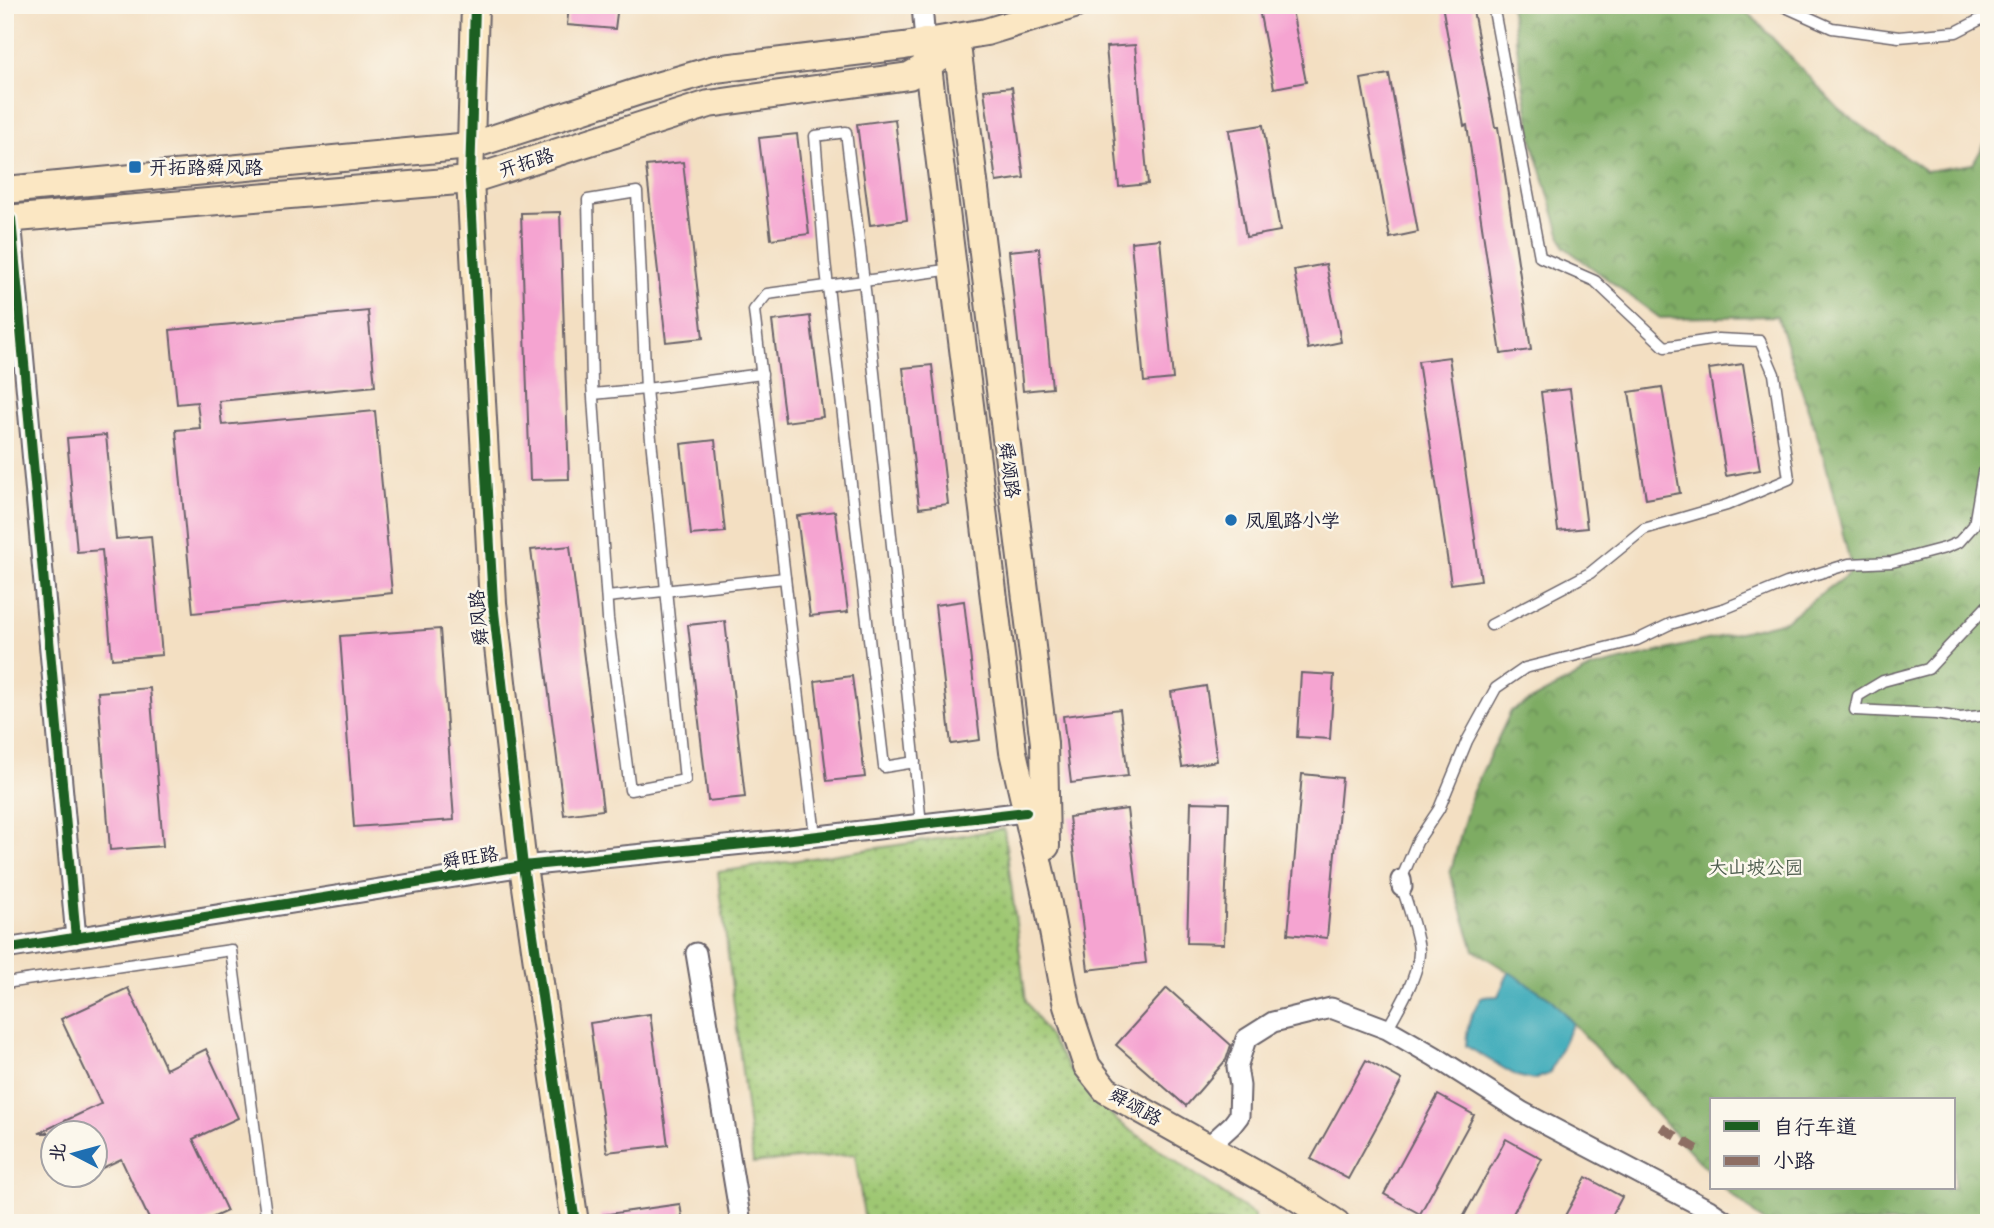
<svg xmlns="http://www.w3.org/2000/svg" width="1994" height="1228" font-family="Kalam,'LXGW WenKai TC',sans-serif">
<defs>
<pattern id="green-dots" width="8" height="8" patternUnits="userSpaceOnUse" patternTransform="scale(1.75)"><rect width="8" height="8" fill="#9ec772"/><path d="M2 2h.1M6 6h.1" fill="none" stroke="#80a15f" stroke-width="1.8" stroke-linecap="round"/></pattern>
<pattern id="forest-crowns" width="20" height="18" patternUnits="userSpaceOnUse" patternTransform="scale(1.75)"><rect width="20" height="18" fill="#7eac64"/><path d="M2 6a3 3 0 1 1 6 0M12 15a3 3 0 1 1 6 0" fill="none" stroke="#678c54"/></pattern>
</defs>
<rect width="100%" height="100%" fill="#fbf7ec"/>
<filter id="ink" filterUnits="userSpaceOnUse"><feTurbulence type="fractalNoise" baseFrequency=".0143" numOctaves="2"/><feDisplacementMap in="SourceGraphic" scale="14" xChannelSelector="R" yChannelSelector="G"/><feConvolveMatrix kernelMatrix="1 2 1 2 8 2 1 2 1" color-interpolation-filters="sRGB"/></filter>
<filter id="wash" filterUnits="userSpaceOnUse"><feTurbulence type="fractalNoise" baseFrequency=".00686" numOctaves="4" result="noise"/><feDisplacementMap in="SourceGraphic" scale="28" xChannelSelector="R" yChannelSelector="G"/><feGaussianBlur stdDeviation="1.57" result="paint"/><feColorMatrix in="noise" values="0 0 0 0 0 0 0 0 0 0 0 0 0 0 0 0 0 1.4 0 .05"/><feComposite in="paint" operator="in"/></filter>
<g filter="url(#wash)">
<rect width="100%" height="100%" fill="#f3dfc2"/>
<polygon fill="url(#green-dots)" stroke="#607456" stroke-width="2" points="1004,829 1026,1001 1071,1071 1116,1120 1254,1215 1254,1223 865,1223 855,1154 753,1163 718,872"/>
<polygon fill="url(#forest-crowns)" stroke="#506750" stroke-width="2" points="1510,5 1737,5 1749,13 1841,111 1926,171 1973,164 1989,136 1989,1223 1765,1223 1724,1188 1954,1188 1954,1100 1712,1100 1712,1175 1550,998 1474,950 1450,874 1472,793 1511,711 1592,668 1785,621 1852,571 1824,457 1777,316 1660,318 1564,247 1533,143"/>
<path fill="#3cabba" stroke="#2f667a" stroke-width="2" d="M 1509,972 L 1550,998 L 1573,1023 L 1549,1074 L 1533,1080 L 1517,1076 L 1466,1046 C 1467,1025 1470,1014 1482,997 L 1498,996 Z"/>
<g id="blocks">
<g fill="#f5a4d1">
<polygon points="569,5 618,5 615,29 567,25"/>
<polygon points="1280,5 1291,5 1306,82 1274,88 1259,9"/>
<polygon points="1442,5 1472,5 1495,127 1498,127 1531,350 1501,354 1467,125 1464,126"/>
<polygon points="1135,45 1148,184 1119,187 1106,47"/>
<polygon points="1389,74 1418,232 1390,238 1361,79"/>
<polygon points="1012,87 1024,178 996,182 984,90"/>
<polygon points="895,119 907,220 870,225 857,124"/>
<polygon points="1263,125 1280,231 1246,237 1229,130"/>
<polygon points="797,134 809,234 771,239 759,138"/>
<polygon points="683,162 703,338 666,342 646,166"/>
<polygon points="560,212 569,479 530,480 521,213"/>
<polygon points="1160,239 1173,379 1144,382 1131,242"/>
<polygon points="1039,248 1052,388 1023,391 1009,251"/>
<polygon points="1326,264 1341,342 1308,349 1294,270"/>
<polygon points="368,311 375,386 219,401 222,425 375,411 392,593 193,613 176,430 200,428 197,402 177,404 170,330"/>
<polygon points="810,316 823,417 785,422 772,321"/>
<polygon points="1449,357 1481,580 1451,584 1418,361"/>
<polygon points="1743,364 1760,470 1726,476 1709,369"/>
<polygon points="932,365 948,504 919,508 903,368"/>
<polygon points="1662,387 1680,493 1646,499 1629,392"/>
<polygon points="1570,389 1587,528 1558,531 1541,392"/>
<polygon points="106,435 116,539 151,536 162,655 112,659 102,550 77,552 67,438"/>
<polygon points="715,440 725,532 691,535 681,444"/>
<polygon points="835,511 848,612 810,616 797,516"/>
<polygon points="570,546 603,810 564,815 531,550"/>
<polygon points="964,601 980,740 951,744 935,605"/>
<polygon points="725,621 745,797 708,801 688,625"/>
<polygon points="440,629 454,820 354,827 340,636"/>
<polygon points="1301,673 1334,675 1330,739 1297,737"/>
<polygon points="852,676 865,777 827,781 815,681"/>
<polygon points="1206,686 1217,761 1182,767 1171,692"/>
<polygon points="150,688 163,846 110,850 98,692"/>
<polygon points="1120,709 1128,776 1071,783 1063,716"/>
<polygon points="1302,774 1342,778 1327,938 1288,934"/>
<polygon points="1191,802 1229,803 1224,944 1187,943"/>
<polygon points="1127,809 1146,963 1088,970 1069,817"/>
<polygon points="128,988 166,1069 206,1049 238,1118 193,1139 227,1211 201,1223 151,1223 121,1159 94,1172 94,1133 39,1133 101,1104 61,1019"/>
<polygon points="1167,988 1231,1045 1226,1060 1186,1106 1116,1045"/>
<polygon points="650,1014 668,1145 607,1152 590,1023"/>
<polygon points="1366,1060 1402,1080 1348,1179 1311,1159"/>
<polygon points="1438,1095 1474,1115 1420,1214 1384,1194"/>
<polygon points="1506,1139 1542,1159 1508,1223 1460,1223"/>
<polygon points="1586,1177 1622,1197 1608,1223 1561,1223"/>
<polygon points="680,1204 683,1223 601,1223 601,1215"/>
</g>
</g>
</g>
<g filter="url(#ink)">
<use href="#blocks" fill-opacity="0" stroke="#6b646a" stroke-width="2"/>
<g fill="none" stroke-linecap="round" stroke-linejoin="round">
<g stroke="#6b646a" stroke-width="13">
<g id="lane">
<polyline points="1781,5 1832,28 1899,37 1956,32 1989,15"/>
<polygon points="637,192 646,389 685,780 630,790 608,619 592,383 588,200"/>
<polyline points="593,394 646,389 762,374"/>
<polyline points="607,597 785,578"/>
<polyline points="1989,604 1928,669 1883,681 1858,696 1855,710 1936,714 1960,718 1989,715"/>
<polyline points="1491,625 1590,573 1644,529 1727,505 1789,479 1774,374 1760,341 1718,339 1665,347 1595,281 1540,257 1493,5"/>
<polyline points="915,762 884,767 825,261 815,136 846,132 868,315 921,824"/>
<polyline points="815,836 754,310 767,294 953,269"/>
<polyline points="1401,880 1417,842 1439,809 1467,741 1496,688 1525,668 1637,640 1670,624 1726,608 1787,583 1849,564 1892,562 1945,548 1959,542 1974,525 1983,472 1989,470"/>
<polyline points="5,983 231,950 267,1223"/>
<path d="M 1387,1029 C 1398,1010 1419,975 1419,952 C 1419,936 1407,904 1402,887"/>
</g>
</g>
<g stroke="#6b646a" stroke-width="23">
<g id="street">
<polyline points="922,5 925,42"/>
<polyline points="11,219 76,938"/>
<polyline points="1401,880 1402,887"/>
<polyline points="5,949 523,866 775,841 1026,812"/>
<polyline points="696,953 741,1223"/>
<polyline points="1208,1147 1232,1125 1239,1116 1240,1086 1237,1067 1246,1039 1273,1022 1331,1008 1387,1029 1434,1056 1522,1112 1709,1210 1728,1223"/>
</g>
</g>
<g stroke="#6b646a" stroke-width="30">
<g id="secondary">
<polyline points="475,5 470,180 493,603 523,866 575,1223"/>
<polyline points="956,37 1044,743 1046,846"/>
<polyline points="925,42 1013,752 1048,904 1067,1006 1087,1066 1106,1090 1293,1195 1336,1223"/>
<polyline points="5,190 470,146 643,90 715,69 904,46 986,32 1074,5"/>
<polyline points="5,219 470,180 709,104 909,76 942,57"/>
</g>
</g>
<use href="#lane" stroke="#fff" stroke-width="10"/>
<use href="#street" stroke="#fff" stroke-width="19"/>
<use href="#secondary" stroke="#fbe7c3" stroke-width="26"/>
<polyline stroke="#8d6e63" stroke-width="9" stroke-dasharray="18 9" stroke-linecap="butt" points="1661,1127 1697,1149"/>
<g stroke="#fbf7ec" stroke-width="15">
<g id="cycleway">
<polyline points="475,5 470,180 493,603 523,866 575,1223"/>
<polyline points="11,219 76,938"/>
<polyline points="5,949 523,866 775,841 1026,812"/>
</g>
</g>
<use href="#cycleway" stroke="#1b5e20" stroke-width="10"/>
</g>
</g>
<g fill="#1f6fb2" stroke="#fbf7ec" stroke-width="2.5">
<rect x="128" y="160" width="14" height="14" rx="3.5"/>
<circle cx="1231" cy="520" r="7"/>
</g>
<g text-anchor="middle" stroke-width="5" stroke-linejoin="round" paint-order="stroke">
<g font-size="19" fill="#22223b" stroke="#fbf7ec">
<text transform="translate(526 162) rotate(-18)" y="7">开拓路</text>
<text transform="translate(1010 470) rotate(83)" y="7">舜颂路</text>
<text transform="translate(478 618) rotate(-95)" y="7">舜风路</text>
<text transform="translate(470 857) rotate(-9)" y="7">舜旺路</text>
<text transform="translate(1136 1106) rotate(30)" y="7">舜颂路</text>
</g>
<g font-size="19" fill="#22223b" stroke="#fbf7ec" text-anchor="start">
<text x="149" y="174">开拓路舜风路</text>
<text x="1245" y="527">凤凰路小学</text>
</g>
<g font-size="19" fill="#4d5c4e" stroke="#fbf7ec">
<text x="1756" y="874">大山坡公园</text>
</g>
</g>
<rect width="1994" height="1228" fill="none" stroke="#fbf7ec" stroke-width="28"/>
<rect x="1710" y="1098" width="245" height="91" fill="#fbf7ec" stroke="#a4a2a5" stroke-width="2"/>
<rect x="1724" y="1121" width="35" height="10" fill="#1b5e20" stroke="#a4a2a5" stroke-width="2"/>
<text x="1773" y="1134" font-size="21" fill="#22223b">自行车道</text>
<rect x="1724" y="1156" width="35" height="10" fill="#8d6e63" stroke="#a4a2a5" stroke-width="2"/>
<text x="1773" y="1168" font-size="21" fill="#22223b">小路</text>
<g transform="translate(74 1154) rotate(276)"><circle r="33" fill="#fbf7ec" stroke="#a4a2a5" stroke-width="2"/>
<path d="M0-5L12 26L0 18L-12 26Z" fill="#1f6fb2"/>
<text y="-10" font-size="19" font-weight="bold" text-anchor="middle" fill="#22223b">北</text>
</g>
</svg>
